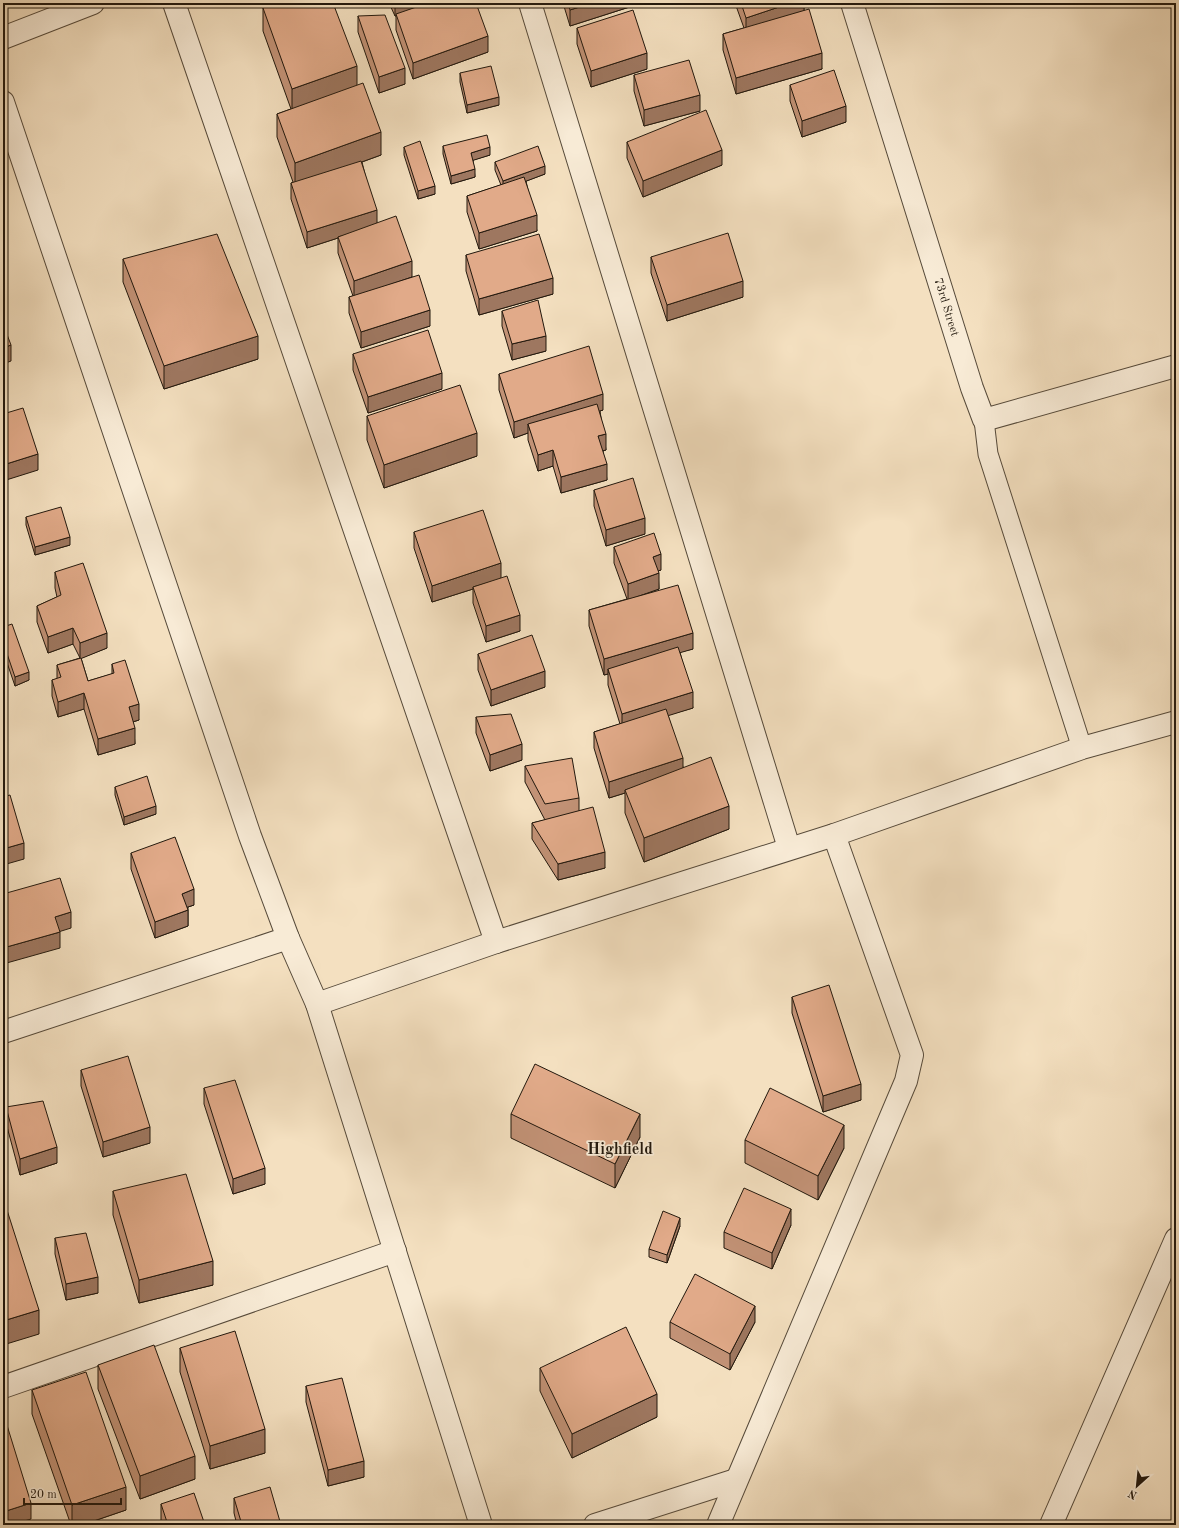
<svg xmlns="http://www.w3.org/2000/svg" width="1179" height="1528" font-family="'Old Standard TT',serif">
<rect width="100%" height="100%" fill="#f4e0c0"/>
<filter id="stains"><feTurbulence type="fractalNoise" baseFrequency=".005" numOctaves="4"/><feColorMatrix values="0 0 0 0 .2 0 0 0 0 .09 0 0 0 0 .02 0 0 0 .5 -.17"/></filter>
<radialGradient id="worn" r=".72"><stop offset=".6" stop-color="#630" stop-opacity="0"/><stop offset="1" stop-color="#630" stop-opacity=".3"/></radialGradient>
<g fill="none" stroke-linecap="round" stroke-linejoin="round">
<g stroke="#564a3a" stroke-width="21">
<polyline id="service" points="984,420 988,454 1082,748"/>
</g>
<g stroke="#564a3a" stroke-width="24">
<g id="minor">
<polyline points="174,3 496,942"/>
<polyline points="530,3 789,848"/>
<polyline points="852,3 972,388 984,420 1176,366"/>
<polyline points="3,38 93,3"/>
<polyline points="317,1004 496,942 834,835 1082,748 1176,722"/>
<polyline points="3,1032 288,938"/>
<polyline points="3,1387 395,1251"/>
<polyline points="595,1525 736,1480"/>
<polyline points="718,1525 906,1081 912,1055 834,835"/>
<polyline points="1051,1525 1176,1239"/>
</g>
</g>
<g stroke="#564a3a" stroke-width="24">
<polyline id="tertiary" points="3,102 250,836 288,938 317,1004 481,1525"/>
</g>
<use href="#service" stroke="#f8ebd6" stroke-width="19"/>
<use href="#minor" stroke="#f8ebd6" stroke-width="22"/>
<use href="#tertiary" stroke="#f8ebd6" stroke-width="22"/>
</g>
<g fill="#c29276" stroke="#22180d">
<polygon points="389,3 426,3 420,6 488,52 413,79 396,30 396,16 395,16"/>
<polygon points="563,3 642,3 570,26"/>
<polygon points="735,3 804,3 804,10 822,69 736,94 723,50 723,34 744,28"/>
<polygon points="263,8 357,85 381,155 362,162 377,223 412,277 395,283 430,326 361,348 349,313 349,297 353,296 338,253 338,238 307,248 291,199 291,183 293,182 277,137 277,114 291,109 263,31"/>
<polygon points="358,16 405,84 379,93 358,32"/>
<polygon points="577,28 647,69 591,87 577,44"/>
<polygon points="460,73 499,105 467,113 460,82"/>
<polygon points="634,75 700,111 644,126 634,91"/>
<polygon points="790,85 846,122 802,137 790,101"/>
<polygon points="627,142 722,165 643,197 627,158"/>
<polygon points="443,146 490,155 473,160 475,177 451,184 443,154"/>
<polygon points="404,147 435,194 418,199 404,155"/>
<polygon points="495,162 545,174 526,181 537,231 479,249 467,212 467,196 501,185 495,170"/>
<polygon points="466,255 553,294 479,315 466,271"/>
<polygon points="651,257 743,297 667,321 651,273"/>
<polygon points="123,259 258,359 164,389 123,282"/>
<polygon points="502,311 546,351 512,360 502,326"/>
<polygon points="353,354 442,389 368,413 353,370"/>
<polygon points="499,374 603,410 600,411 606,450 603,451 607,480 561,493 553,466 538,471 528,440 528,433 514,438 499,390"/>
<polygon points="367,416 477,456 384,488 367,440"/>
<polygon points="594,490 645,534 606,546 594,506"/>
<polygon points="26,517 70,545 35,555 26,525"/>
<polygon points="414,532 501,578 520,631 486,642 473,603 473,589 432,602 414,548"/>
<polygon points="614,547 661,570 658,571 659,589 639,596 693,649 680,652 693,708 668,715 683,767 729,829 644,862 625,813 625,793 609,798 594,748 594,732 620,724 608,685 608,674 604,675 589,626 589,610 627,599 614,563"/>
<polygon points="55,572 107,648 81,658 88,681 112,674 112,664 139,720 133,722 135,744 98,755 84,709 58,717 52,696 52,680 57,679 57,665 80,658 73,644 48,653 37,622 37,606 57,597 55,588"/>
<polygon points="3,627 29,680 15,686 3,651"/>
<polygon points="478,654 545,687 491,706 478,670"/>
<polygon points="476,717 522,760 490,771 476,733"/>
<polygon points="525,766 579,798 579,811 605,868 558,880 532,839 532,823 545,820 525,782"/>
<polygon points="115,787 156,814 124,825 115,795"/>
<polygon points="131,853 194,905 188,907 188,926 155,938 131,869"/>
<polygon points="792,997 861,1100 823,1112 792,1013"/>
<polygon points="81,1070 150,1143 103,1157 81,1086"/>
<polygon points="204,1088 265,1184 233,1194 204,1104"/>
<polygon points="6,1107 57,1163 20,1175 6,1123"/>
<polygon points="511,1114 640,1137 615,1188 511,1138"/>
<polygon points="745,1140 844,1148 818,1200 745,1163"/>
<polygon points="113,1191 213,1285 139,1303 113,1215"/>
<polygon points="791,1225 772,1269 724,1248 724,1232"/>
<polygon points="680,1226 667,1263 649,1257 649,1249"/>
<polygon points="55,1238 98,1293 66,1300 55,1254"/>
<polygon points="670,1322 755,1322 730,1370 670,1338"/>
<polygon points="180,1348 265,1453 210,1469 180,1372"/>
<polygon points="98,1365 195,1479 140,1499 98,1389"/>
<polygon points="540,1368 657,1417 572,1458 540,1391"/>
<polygon points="306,1386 364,1477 328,1486 306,1402"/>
<polygon points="32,1390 126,1510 82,1525 71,1525 32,1414"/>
<polygon points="234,1498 281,1525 237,1525 234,1513"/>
<polygon points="161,1504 205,1525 163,1525 161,1520"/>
</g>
<g fill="#9e7760" stroke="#22180d">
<polygon points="395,3 426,3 395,16"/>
<polygon points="592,3 642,3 570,26 570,10"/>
<polygon points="791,3 804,3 804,15 746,34 746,18"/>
<polygon points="488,36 488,52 413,79 413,63"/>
<polygon points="647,53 647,69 591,87 591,71"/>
<polygon points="822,53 822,69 736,94 736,78"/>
<polygon points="357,66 357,89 292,112 292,89"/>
<polygon points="405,68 405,84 379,93 379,77"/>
<polygon points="700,95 700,111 644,126 644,110"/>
<polygon points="499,97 499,105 467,113 467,105"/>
<polygon points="846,106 846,122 802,137 802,121"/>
<polygon points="381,132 381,155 295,186 295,163"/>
<polygon points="490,147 490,155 471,161 471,153"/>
<polygon points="722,150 722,165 643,197 643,181"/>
<polygon points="545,166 545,174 503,190 503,181"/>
<polygon points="475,169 475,177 451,184 451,176"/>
<polygon points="435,186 435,194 418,199 418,191"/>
<polygon points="377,210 377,226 338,237 338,238 307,248 307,232"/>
<polygon points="537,215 537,231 479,249 479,233"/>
<polygon points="412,261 412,277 354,297 354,281"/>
<polygon points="553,278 553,294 479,315 479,299"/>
<polygon points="743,281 743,297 667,321 667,305"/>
<polygon points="430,310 430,326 361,348 361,332"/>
<polygon points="258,336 258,359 164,389 164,366"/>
<polygon points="546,336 546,351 512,360 512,344"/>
<polygon points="11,345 11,361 3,364 3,348"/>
<polygon points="442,373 442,389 368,413 368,397"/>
<polygon points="603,394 603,410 531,433 528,424 528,433 514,438 514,422"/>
<polygon points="477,433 477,456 384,488 384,465"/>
<polygon points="606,434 606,450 598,452 598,436"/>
<polygon points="553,450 553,466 538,471 538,455"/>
<polygon points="38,454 38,470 3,481 3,465"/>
<polygon points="607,464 607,480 561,493 561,477"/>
<polygon points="645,518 645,534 606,546 606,530"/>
<polygon points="70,537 70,545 35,555 35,547"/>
<polygon points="661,554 661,570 653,573 653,557"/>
<polygon points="501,563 501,579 473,587 473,589 432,602 432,586"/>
<polygon points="659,573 659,589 628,600 628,584"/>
<polygon points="520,615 520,631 486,642 486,626"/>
<polygon points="73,628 73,644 48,653 48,637"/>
<polygon points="107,633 107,648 80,659 80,643"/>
<polygon points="693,633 693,649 609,673 608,669 608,674 604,675 604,659"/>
<polygon points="545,671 545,687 491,706 491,690"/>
<polygon points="29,672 29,680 15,686 15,677"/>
<polygon points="693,692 693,708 622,730 622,714"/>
<polygon points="84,693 84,709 58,717 58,702"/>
<polygon points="139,704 139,720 129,723 129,707"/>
<polygon points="135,728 135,744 98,755 98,739"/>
<polygon points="522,744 522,760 490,771 490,755"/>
<polygon points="683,758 683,774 625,790 625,793 609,798 609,782"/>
<polygon points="156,806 156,814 124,825 124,817"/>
<polygon points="729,806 729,829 644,862 644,838"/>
<polygon points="24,843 24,859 3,865 3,849"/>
<polygon points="605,852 605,868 558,880 558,864"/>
<polygon points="194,889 194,905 182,909 182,894"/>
<polygon points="188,910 188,926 155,938 155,922"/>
<polygon points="71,912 71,928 55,933 55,917"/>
<polygon points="60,932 60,948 3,964 3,948"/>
<polygon points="861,1084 861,1100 823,1112 823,1096"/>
<polygon points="640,1114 640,1137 615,1188 615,1164"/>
<polygon points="844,1125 844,1148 818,1200 818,1176"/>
<polygon points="150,1127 150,1143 103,1157 103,1142"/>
<polygon points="57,1147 57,1163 20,1175 20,1159"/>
<polygon points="265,1168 265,1184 233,1194 233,1179"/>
<polygon points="791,1209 791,1225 772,1269 772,1253"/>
<polygon points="680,1218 680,1226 667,1263 667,1255"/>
<polygon points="213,1261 213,1285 139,1303 139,1280"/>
<polygon points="98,1277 98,1293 66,1300 66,1284"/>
<polygon points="755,1306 755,1322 730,1370 730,1354"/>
<polygon points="39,1310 39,1334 3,1345 3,1321"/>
<polygon points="657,1394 657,1417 572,1458 572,1434"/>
<polygon points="265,1429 265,1453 210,1469 210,1446"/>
<polygon points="195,1456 195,1479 140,1499 140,1476"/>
<polygon points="364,1461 364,1477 328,1486 328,1470"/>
<polygon points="126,1487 126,1510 82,1525 72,1525 72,1505"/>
<polygon points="31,1503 31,1519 11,1525 3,1525 3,1512"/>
</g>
<g fill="#e1aa89" stroke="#22180d">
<polygon points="277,3 333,3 357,66 292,89 263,8"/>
<polygon points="428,3 476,3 488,36 413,63 396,14"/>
<polygon points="568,3 592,3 570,10"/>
<polygon points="741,3 791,3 746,18"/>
<polygon points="809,9 822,53 736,78 723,34"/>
<polygon points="633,10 647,53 591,71 577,28"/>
<polygon points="385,15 405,68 379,77 358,16"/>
<polygon points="689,60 700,95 644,110 634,75"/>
<polygon points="491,66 499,97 467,105 460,73"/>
<polygon points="834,70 846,106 802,121 790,85"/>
<polygon points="363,83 381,132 295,163 277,114"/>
<polygon points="706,110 722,150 643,181 627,142"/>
<polygon points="487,135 490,147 471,153 475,169 451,176 443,146"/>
<polygon points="420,141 435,186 418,191 404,147"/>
<polygon points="538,146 545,166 503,181 495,162"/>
<polygon points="361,161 377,210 307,232 291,183"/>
<polygon points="524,177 537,215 479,233 467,196"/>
<polygon points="396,216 412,261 354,281 338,237"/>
<polygon points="728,233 743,281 667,305 651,257"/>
<polygon points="217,234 258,336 164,366 123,259"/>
<polygon points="539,234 553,278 479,299 466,255"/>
<polygon points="419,275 430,310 361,332 349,297"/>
<polygon points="538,300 546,336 512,344 502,311"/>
<polygon points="3,324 11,345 3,348"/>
<polygon points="428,330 442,373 368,397 353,354"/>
<polygon points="589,346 603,394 514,422 499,374"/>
<polygon points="460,385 477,433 384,465 367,416"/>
<polygon points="597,404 606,434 598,436 607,464 561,477 553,450 538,455 528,424"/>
<polygon points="23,408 38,454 3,465 3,414"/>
<polygon points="633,478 645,518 606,530 594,490"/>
<polygon points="61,507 70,537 35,547 26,517"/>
<polygon points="483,510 501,563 432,586 414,532"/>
<polygon points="654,533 661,554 653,557 659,573 628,584 614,547"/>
<polygon points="83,563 107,633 80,643 73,628 48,637 37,606 61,595 55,572"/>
<polygon points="507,576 520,615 486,626 473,587"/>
<polygon points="678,585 693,633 604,659 589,610"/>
<polygon points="12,624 29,672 15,677 3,642 3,627"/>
<polygon points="532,635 545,671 491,690 478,654"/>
<polygon points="678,647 693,692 622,714 608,669"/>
<polygon points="81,658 88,681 114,673 112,664 125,660 139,704 129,707 135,728 98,739 84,693 58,702 52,680 61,677 57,665"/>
<polygon points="666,709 683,758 609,782 594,732"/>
<polygon points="511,714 522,744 490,755 476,717"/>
<polygon points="711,757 729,806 644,838 625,790"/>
<polygon points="572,758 579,798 545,804 525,766"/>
<polygon points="147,776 156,806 124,817 115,787"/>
<polygon points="10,795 24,843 3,849 3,797"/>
<polygon points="593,807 605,852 558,864 532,823"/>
<polygon points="175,837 194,889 182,894 188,910 155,922 131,853"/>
<polygon points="60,878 71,912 55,917 60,932 3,948 3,894"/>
<polygon points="829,985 861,1084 823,1096 792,997"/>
<polygon points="128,1056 150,1127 103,1142 81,1070"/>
<polygon points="535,1064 640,1114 615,1164 511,1114"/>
<polygon points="235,1080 265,1168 233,1179 204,1088"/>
<polygon points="770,1088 844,1125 818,1176 745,1140"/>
<polygon points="43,1101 57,1147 20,1159 6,1107"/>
<polygon points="186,1174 213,1261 139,1280 113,1191"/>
<polygon points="744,1188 791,1209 772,1253 724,1232"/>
<polygon points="6,1207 39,1310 3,1321 3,1208"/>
<polygon points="663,1211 680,1218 667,1255 649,1249"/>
<polygon points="86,1233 98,1277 66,1284 55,1238"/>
<polygon points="695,1274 755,1306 730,1354 670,1322"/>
<polygon points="626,1327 657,1394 572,1434 540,1368"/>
<polygon points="235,1331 265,1429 210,1446 180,1348"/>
<polygon points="154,1345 195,1456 140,1476 98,1365"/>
<polygon points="86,1372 126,1487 72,1505 32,1390"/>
<polygon points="342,1378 364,1461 328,1470 306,1386"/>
<polygon points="3,1422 6,1422 31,1503 3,1512"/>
<polygon points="270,1487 281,1525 242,1525 234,1498"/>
<polygon points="194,1493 205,1525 168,1525 161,1504"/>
</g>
<g text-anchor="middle" stroke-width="3.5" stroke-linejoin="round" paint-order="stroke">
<g font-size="12" fill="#22180d" stroke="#f8ebd6">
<text transform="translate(947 307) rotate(73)" y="4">73rd Street</text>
</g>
<g font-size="16" font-weight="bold" fill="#22180d" stroke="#f8ebd6">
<text x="620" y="1154">Highfield</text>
</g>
</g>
<rect width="1179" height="1528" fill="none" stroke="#f4e0c0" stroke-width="16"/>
<rect x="4" y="4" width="1171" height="1520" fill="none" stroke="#22180d" stroke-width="2"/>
<rect x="8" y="8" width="1163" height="1512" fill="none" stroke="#22180d"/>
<g transform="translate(1137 1486) rotate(207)" stroke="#f8ebd6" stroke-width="3" paint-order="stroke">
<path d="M0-3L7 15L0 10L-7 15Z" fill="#22180d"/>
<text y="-6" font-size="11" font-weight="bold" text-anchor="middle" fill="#22180d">N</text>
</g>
<path d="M24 1498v6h97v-6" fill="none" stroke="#22180d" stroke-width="2"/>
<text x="30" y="1498" font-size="12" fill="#22180d" stroke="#f8ebd6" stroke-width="3" paint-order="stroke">20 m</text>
<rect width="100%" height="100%" filter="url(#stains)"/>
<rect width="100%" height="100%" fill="url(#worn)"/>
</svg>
